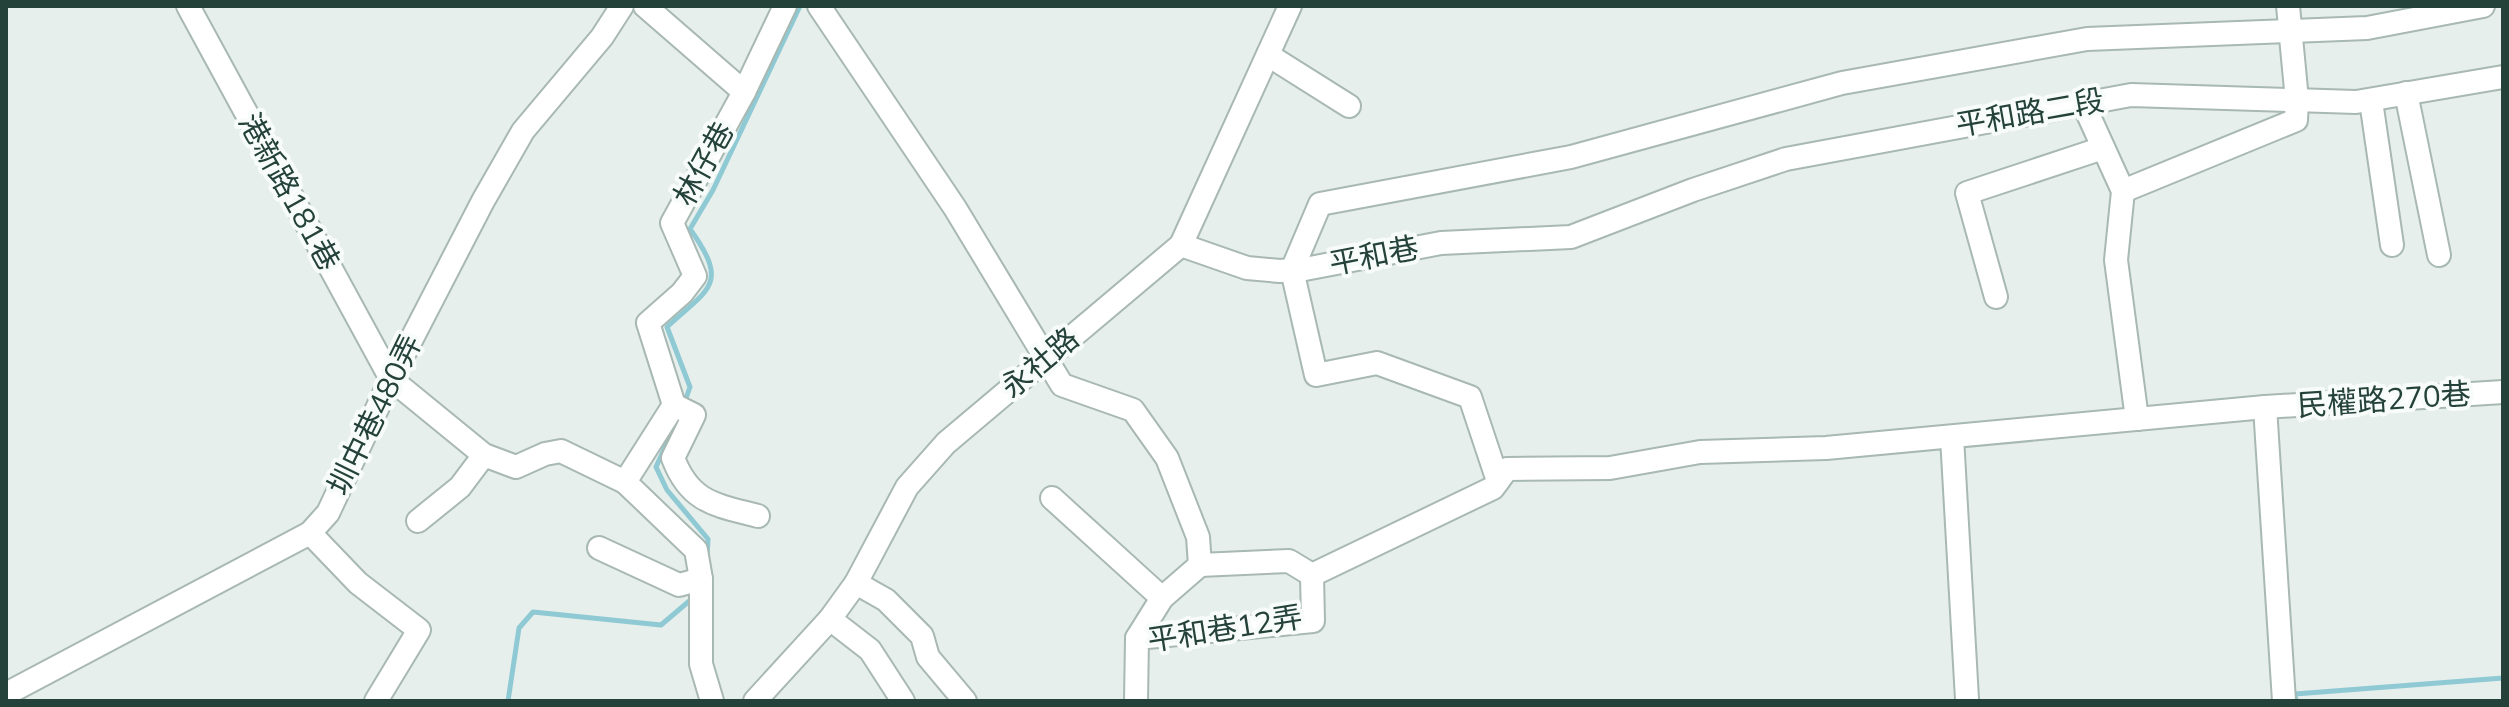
<svg xmlns="http://www.w3.org/2000/svg" width="2509" height="707" font-family="Mulish,'Noto Sans TC',sans-serif">
<rect width="100%" height="100%" fill="#e6efeb"/>
<g fill="none" stroke-linecap="round" stroke-linejoin="round">
<g stroke="#8ec9d4" stroke-width="5">
<path d="M 684,404 L 690,387 L 667,327 C 709,288 730,285 690,229 L 713,190 L 800,6"/>
<polyline points="680,414 656,467 667,490 708,539 707,557"/>
<polyline points="508,701 519,628 533,612 661,625 694,597"/>
<polyline points="2296,701 2295,694 2503,678"/>
</g>
<g stroke="#a8b8b2" stroke-width="26">
<g id="minor">
<polyline points="188,6 391,379 484,455 516,467 545,454 561,451 625,482"/>
<polyline points="645,6 744,92"/>
<polyline points="819,6 955,208 1062,385 1133,410 1167,458 1198,537 1200,565 1289,561 1312,575"/>
<polyline points="1268,55 1349,106"/>
<polyline points="2406,93 2439,255"/>
<polyline points="2371,101 2392,245"/>
<polyline points="2083,103 2123,191 2116,260 2137,419"/>
<polyline points="2123,191 2296,120 2297,100 2288,6"/>
<polyline points="1181,245 1247,268 1280,271 1305,269 1441,243 1571,237 1693,190 1786,159 2131,95 2356,102 2503,77"/>
<polyline points="1996,297 1967,193 2103,148"/>
<path d="M 674,405 L 694,415 L 673,458 C 690,503 716,505 758,516"/>
<polyline points="2265,407 2284,701"/>
<polyline points="1952,437 1967,699"/>
<polyline points="1498,481 1470,397 1377,363 1316,375 1292,270 1320,204 1571,157 1842,83 2087,39 2367,28 2483,6"/>
<polyline points="1052,498 1162,598"/>
<polyline points="418,521 460,487 484,455"/>
<polyline points="310,533 358,583 419,630 376,701"/>
<polyline points="599,548 679,585 701,579"/>
<polyline points="856,583 886,600 922,636 928,657 965,701"/>
<polyline points="830,619 870,650 903,701"/>
<polyline points="1137,638 1162,598 1200,565"/>
<polyline points="6,694 310,533 328,513 391,379 483,201 523,131 602,37 622,6"/>
<polyline points="712,701 701,664 701,579 696,550 625,482 674,405 648,323 682,293 695,276 672,223 744,92 785,6"/>
<polyline points="755,701 830,619 856,583 907,487 946,443 1181,245 1290,6"/>
<polyline points="1136,701 1137,638 1313,621 1312,575 1493,488 1507,469 1610,468 1700,452 1826,448 2265,407 2503,392"/>
</g>
</g>
<use href="#minor" stroke="#fff" stroke-width="22"/>
</g>
<g text-anchor="middle" stroke-width="8" stroke-linejoin="round" paint-order="stroke">
<g font-size="30" fill="#24423a" stroke="#f7fbf9">
<text transform="translate(2030 113) rotate(-10)" y="10">平和路二段</text>
<text transform="translate(704 164) rotate(-61)" y="10">林仔巷</text>
<text transform="translate(289 192) rotate(61)" y="10">港新路181巷</text>
<text transform="translate(1374 256) rotate(-11)" y="10">平和巷</text>
<text transform="translate(1040 363) rotate(-40)" y="10">永社路</text>
<text transform="translate(2384 400) rotate(-4)" y="10">民權路270巷</text>
<text transform="translate(375 415) rotate(-64)" y="10">圳中巷480弄</text>
<text transform="translate(1225 629) rotate(-9)" y="10">平和巷12弄</text>
</g>
</g>
<rect width="2509" height="707" fill="none" stroke="#24423a" stroke-width="16"/>
</svg>
